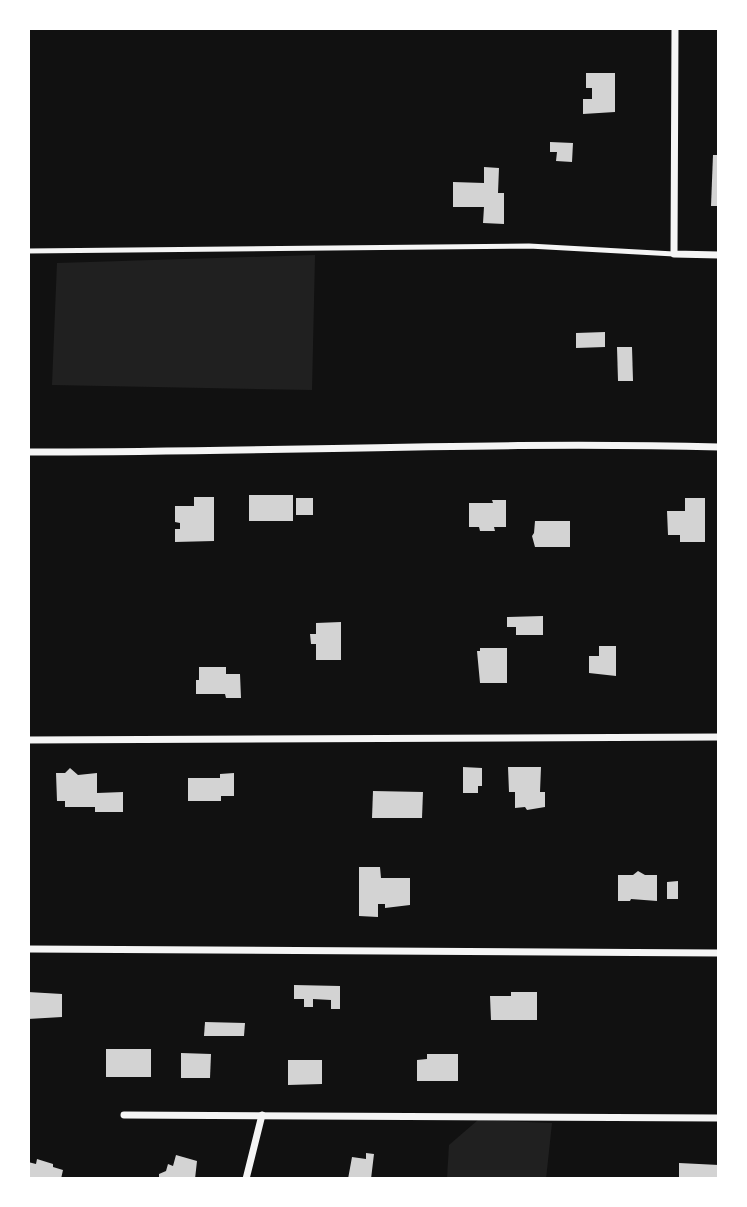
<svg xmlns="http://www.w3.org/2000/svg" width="747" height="1207" font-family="'Archivo Narrow',sans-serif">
<rect width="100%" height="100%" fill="#111"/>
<g fill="#202020">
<polygon points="315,255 312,390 52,385 57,263"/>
<polygon points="478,1120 552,1123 546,1179 447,1179 449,1145"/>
</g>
<g fill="#d3d3d3">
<polygon points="586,73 615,73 615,112 583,114 583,99 592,99 592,88 586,88"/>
<polygon points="550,142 573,143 572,162 556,161 557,152 550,152"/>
<polygon points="713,155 719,155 719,206 711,206"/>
<polygon points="484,167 499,168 498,193 504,193 504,224 483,223 484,207 453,207 453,182 484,183"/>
<polygon points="605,332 605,347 576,348 576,333"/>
<polygon points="617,347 632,347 633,381 618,381"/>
<rect x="249" y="495" width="44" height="26"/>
<polygon points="194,497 214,497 214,541 175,542 175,529 180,529 180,523 175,522 175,506 194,506"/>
<rect x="296" y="498" width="17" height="17"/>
<polygon points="685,498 705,498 705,542 680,542 680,535 668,535 667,511 685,511"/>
<polygon points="492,500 506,500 506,527 494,527 495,531 480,531 479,527 469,527 469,503 493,503"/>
<polygon points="535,521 570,521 570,547 535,547 532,536 534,533"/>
<polygon points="543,616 543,635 516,635 516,627 507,627 507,617"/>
<polygon points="341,622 341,660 316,660 316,644 311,644 310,634 316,634 316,623"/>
<polygon points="599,646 616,646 616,676 589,673 589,656 599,656"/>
<polygon points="480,648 507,648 507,683 480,683 477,651 480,651"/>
<polygon points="199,667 226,667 226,674 240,674 241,698 226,698 225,694 196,694 196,680 199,680"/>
<polygon points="463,767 482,768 482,786 478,786 478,793 463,793"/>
<polygon points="508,767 541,767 540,792 545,792 545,807 527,810 525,807 515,808 515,792 509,792"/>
<polygon points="70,768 78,775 97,773 97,793 123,792 123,812 95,812 95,807 65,807 65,801 57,801 56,773 65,773"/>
<polygon points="234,773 234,796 221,796 221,801 188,801 188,778 220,778 220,774"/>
<polygon points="373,791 423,792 422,818 372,818"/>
<polygon points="359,867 380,867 381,878 410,878 410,905 385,908 385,904 378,904 378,917 359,916"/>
<polygon points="638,871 645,875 657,875 657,901 631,899 630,901 618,901 618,875 633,875"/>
<polygon points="678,881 678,899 667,899 667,882"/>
<polygon points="294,985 340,986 340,1009 331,1009 331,1000 313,999 313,1007 304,1007 304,999 294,999"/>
<polygon points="28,992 62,994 62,1017 28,1019"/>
<polygon points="511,992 537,992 537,1020 491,1020 490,996 511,996"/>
<polygon points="205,1022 245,1023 244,1036 204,1036"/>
<rect x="106" y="1049" width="45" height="28"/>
<polygon points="181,1053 211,1054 210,1078 181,1078"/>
<polygon points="427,1054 458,1054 458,1081 417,1081 417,1060 427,1059"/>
<polygon points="288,1060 322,1060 322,1084 288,1085"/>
<polygon points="366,1153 374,1154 371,1179 348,1179 352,1157 366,1159"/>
<polygon points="176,1155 197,1161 195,1179 159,1179 159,1174 166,1171 168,1164 173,1166"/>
<polygon points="37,1159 53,1164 53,1167 63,1170 61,1179 28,1179 28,1162 36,1164"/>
<polygon points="679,1163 719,1165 719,1179 679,1179"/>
</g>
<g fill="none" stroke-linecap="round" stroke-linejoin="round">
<polyline stroke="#f5f5f5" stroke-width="5" points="28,251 529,246 674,254"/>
<g stroke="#f5f5f5" stroke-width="7">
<polyline points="675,28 674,254 719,255"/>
<path d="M 28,452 C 258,453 489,441 719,447"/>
<polyline points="28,740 719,737"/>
<polyline points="28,949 719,953"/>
<polyline points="124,1115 719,1118"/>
<polyline points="246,1179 262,1115"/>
</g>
</g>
<rect width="747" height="1207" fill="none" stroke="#ffffff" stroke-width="60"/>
</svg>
